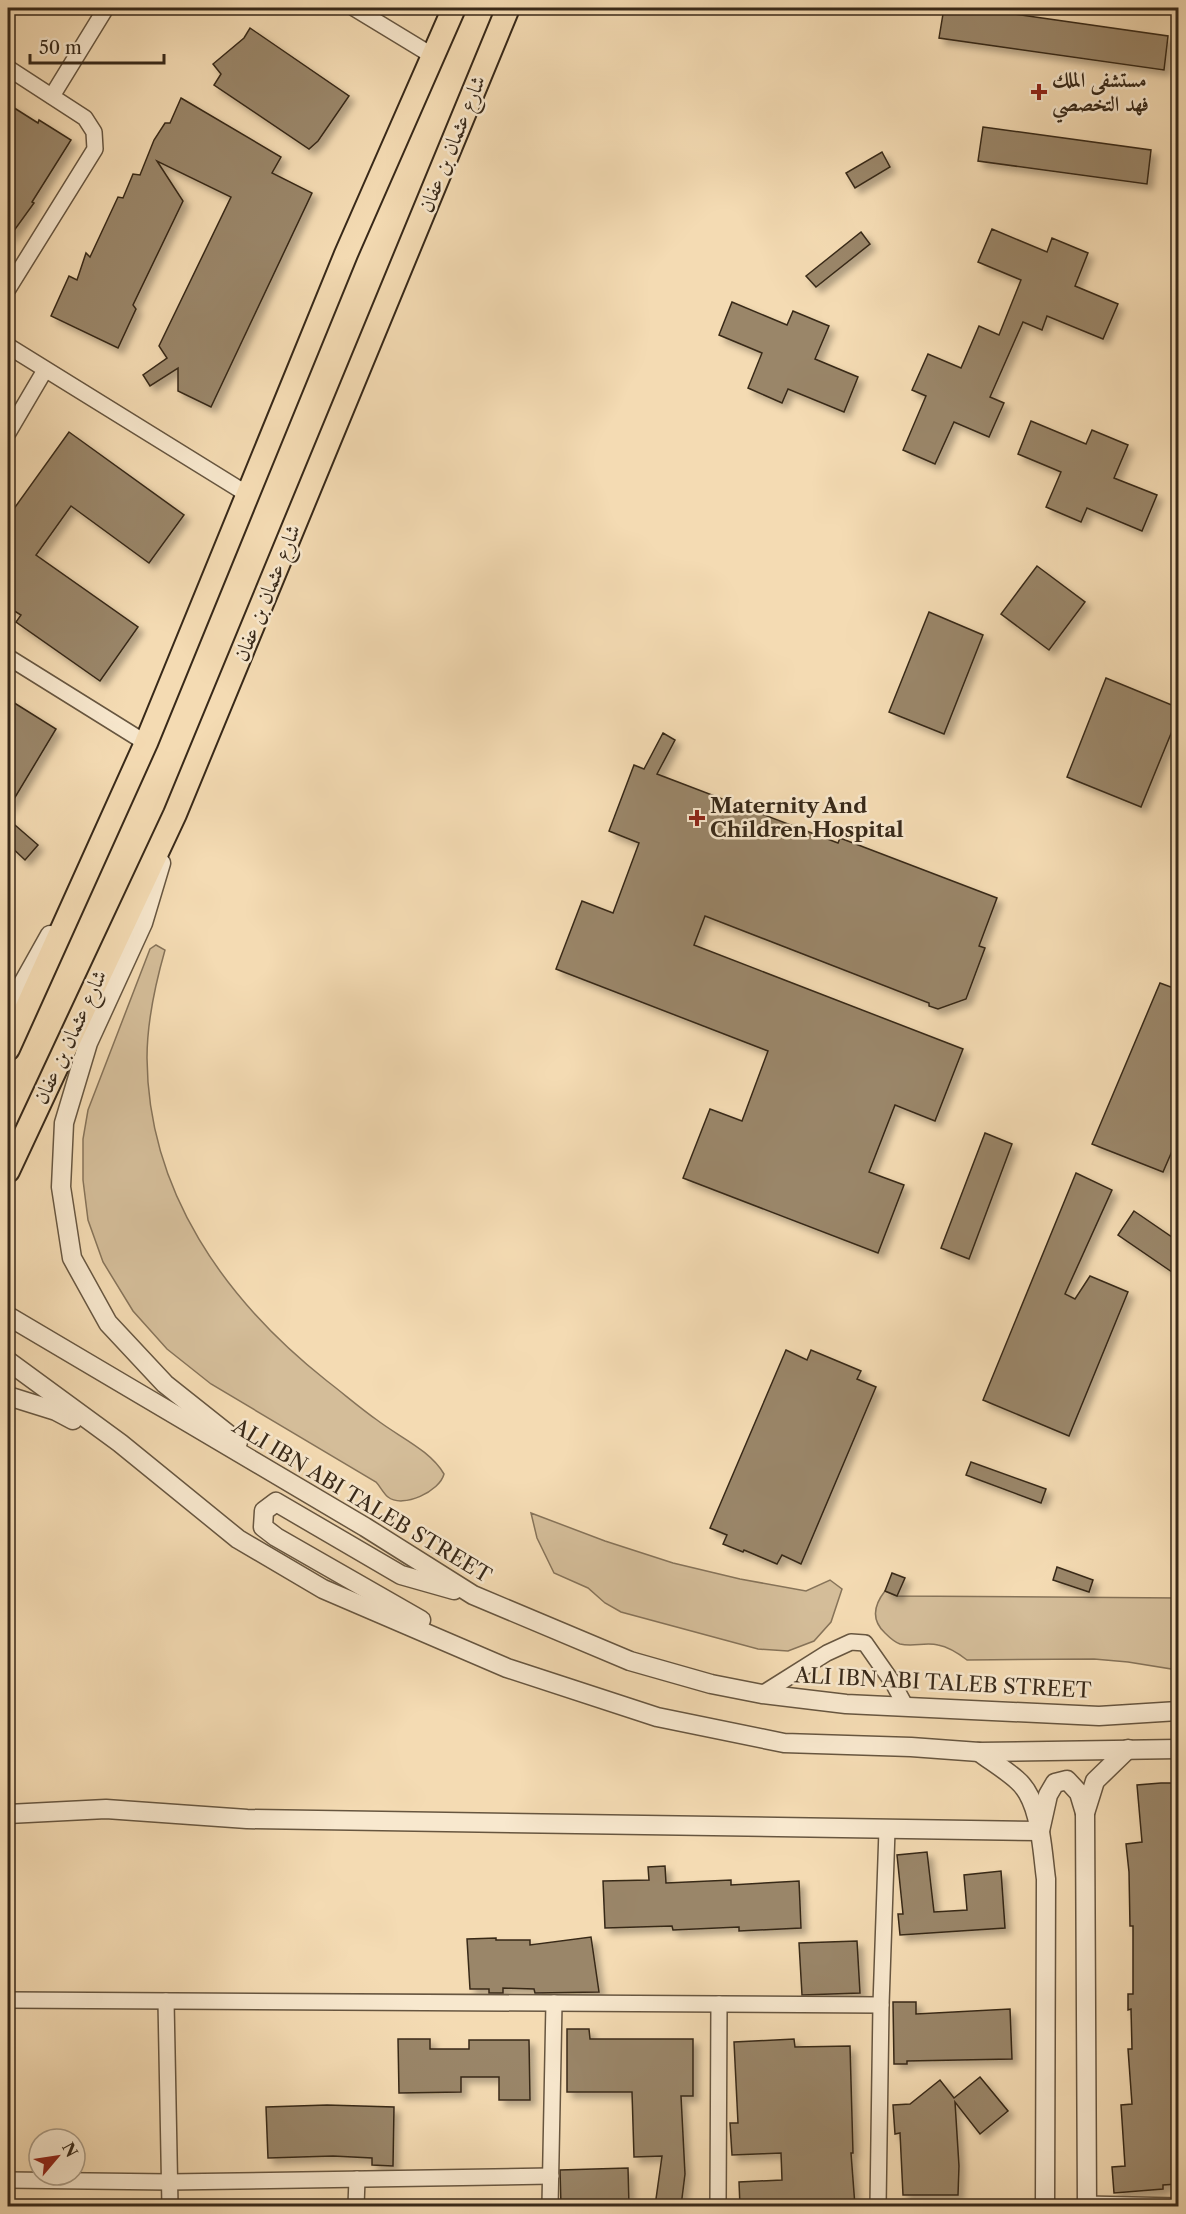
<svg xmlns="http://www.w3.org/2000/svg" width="1186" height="2214" font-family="'Libre Caslon Text',Amiri,serif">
<defs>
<filter id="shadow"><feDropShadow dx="5.5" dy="5.5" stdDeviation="3" flood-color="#0004"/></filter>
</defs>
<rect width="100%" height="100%" fill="#f4dbb3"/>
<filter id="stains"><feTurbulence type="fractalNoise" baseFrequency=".00333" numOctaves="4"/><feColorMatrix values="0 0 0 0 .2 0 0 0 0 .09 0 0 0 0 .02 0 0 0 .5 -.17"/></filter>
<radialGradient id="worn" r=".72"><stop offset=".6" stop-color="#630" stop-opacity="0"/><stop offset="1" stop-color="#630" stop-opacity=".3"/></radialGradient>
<g fill="#d4bd99" stroke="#867359" stroke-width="1.5">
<path d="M 156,945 L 165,950 C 155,985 147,1022 147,1058 C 148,1192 225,1300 327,1381 C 344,1394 360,1408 377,1420 C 399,1437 430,1450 444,1474 C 440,1491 403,1509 388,1497 C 383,1493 380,1486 376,1482 L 211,1384 L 167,1349 L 133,1311 L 103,1262 L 88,1220 L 83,1180 L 83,1139 L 88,1110 L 150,949 Z"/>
<polygon points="531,1513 605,1541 673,1563 740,1579 806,1591 830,1580 842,1589 831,1622 814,1641 788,1651 758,1649 621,1612 605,1603 588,1588 554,1573 537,1538"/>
<path d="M 885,1591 L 897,1596 L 1178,1598 L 1178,1670 L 1128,1662 L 1094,1659 L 967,1660 C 958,1653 949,1647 938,1645 C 926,1642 913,1647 900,1644 C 894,1642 889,1637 885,1633 C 871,1620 874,1605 885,1591 Z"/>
</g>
<g fill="#9a8669" stroke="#382919" stroke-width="1.5" filter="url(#shadow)">
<polygon points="944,8 972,8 1168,36 1164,70 939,38"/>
<polygon points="250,28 349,96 318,141 309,149 214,85 221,74 213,64 244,38"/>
<polygon points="181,98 281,157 272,173 312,193 211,407 178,391 178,368 150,386 143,375 167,358 159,346 231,197 157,161 183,201 133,305 136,309 118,348 51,316 69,276 77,280 86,253 90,257 118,197 123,198 133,174 140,175 154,140 165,123 170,123"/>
<polygon points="8,104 38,123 39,120 71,140 32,202 34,203 8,239"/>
<polygon points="983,127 1151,150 1147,184 978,161"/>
<polygon points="882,152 890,167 855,188 846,173"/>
<polygon points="992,229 1047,252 1052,238 1088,253 1075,286 1118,304 1103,339 1047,316 1042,330 1023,322 990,397 1004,403 989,437 954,422 935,464 903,450 926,396 912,390 928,354 961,368 979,326 999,335 1021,280 978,262"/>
<polygon points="861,232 870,244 816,287 806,276"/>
<polygon points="732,302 787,325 793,311 829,326 815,359 858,377 844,412 788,389 782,403 748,388 762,353 719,335"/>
<polygon points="1031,421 1086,444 1092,430 1128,445 1114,478 1157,495 1142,531 1087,508 1081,522 1046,507 1061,472 1018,454"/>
<polygon points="69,432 184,515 149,563 71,506 36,555 138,627 100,681 16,622 21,615 8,607 8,517"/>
<polygon points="1037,566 1085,602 1049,650 1001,614"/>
<polygon points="929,612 983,635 944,734 889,712"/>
<polygon points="1106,678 1179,708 1179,714 1141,807 1067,777"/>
<polygon points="8,699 56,729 8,809"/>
<polygon points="663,733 675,740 657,774 838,843 840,838 997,898 979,946 985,948 966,999 938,1009 929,1006 929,1003 705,916 694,945 963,1049 935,1121 895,1105 869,1172 904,1185 878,1253 683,1178 710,1109 742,1121 768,1051 556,969 582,901 613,913 639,843 609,831 634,765 644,769"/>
<polygon points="8,819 38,845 25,860 8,844"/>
<polygon points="1160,983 1179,990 1179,1135 1163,1172 1092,1144"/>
<polygon points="985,1133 1012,1144 969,1259 941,1248"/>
<polygon points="1076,1173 1112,1190 1065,1294 1075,1299 1090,1276 1128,1292 1069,1436 983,1400"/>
<polygon points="1134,1211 1179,1242 1179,1262 1172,1272 1118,1235"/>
<polygon points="786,1350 807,1360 811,1350 861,1371 857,1379 876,1387 801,1564 782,1555 777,1564 744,1550 743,1552 723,1544 727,1535 710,1528"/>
<polygon points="971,1462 1046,1489 1041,1503 966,1475"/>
<polygon points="1057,1567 1093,1580 1089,1592 1053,1580"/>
<polygon points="892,1573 905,1578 897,1596 885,1591"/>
<polygon points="1161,1783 1179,1783 1179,1821 1177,1821 1179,1842 1179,1982 1175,1982 1178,2087 1173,2088 1178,2184 1163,2185 1163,2189 1114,2193 1112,2167 1125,2166 1121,2105 1132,2104 1128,2049 1132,2049 1131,2009 1128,2010 1128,1994 1133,1994 1133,1926 1130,1926 1129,1872 1126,1844 1142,1842 1137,1785"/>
<polygon points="927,1852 934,1912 967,1910 964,1875 1001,1871 1005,1928 900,1935 898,1914 903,1914 897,1855"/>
<polygon points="665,1866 666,1883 731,1880 731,1885 799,1881 801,1928 739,1931 739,1927 673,1930 672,1926 605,1928 603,1881 649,1880 648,1867"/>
<polygon points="591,1937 599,1992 535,1993 534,1989 503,1988 503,1993 489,1993 489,1989 470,1989 467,1939 496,1938 496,1940 530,1940 530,1945"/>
<polygon points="857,1941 860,1993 802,1995 799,1943"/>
<polygon points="893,2002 916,2002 916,2014 1010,2009 1012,2059 907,2061 907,2064 894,2064"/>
<polygon points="567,2029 589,2029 590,2039 693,2039 693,2096 681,2096 685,2174 681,2206 655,2206 662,2156 634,2157 632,2092 567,2092"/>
<polygon points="398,2039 430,2039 430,2049 469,2049 469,2040 529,2040 530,2100 499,2100 499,2077 461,2077 461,2092 399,2093"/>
<polygon points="794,2039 795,2047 850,2046 853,2153 851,2153 855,2206 740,2206 739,2182 782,2180 781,2153 732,2155 730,2123 738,2123 734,2042"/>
<polygon points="980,2077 1008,2111 980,2134 955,2102 959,2166 958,2195 903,2195 900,2133 895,2134 893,2105 910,2104 940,2080 954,2098"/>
<polygon points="327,2105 394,2107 393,2166 372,2165 372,2158 333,2156 268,2158 266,2107"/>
<polygon points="628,2168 629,2206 561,2206 560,2170"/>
</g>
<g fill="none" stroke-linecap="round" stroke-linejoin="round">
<g stroke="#675640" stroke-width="18">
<g id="minor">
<polyline points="354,8 433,56"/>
<polyline points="8,68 85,118 94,132 95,149 8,289"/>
<polyline points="52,96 106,8"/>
<polyline points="8,346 247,494"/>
<polyline points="8,433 45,370"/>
<polyline points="8,657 146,743"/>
<polyline points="762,1694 827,1653 851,1642 865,1643 893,1683 906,1707"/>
<polyline points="8,2000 881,2005"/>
<polyline points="166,2001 170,2206"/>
<polyline points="8,2180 169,2182 551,2176"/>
<polyline points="1087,2204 1178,2206"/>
<polyline points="356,2206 357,2179"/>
<polyline points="550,2206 554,2003"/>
<polyline points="718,2206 719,2004"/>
<polyline points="878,2206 881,2005 887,1830"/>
</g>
</g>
<g stroke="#675640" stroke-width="21">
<g id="tertiary">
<polyline points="161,863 143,923 88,1043 64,1123 61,1187 72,1258 108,1323 165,1384 238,1442"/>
<polyline points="8,1010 50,935"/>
<polyline points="8,1316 365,1527 473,1595 630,1661 711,1684 762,1694 846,1704 1099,1716 1178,1711"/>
<polyline points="8,1361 120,1443 238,1539 323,1589 507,1668 657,1717 784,1743 911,1747 979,1752 1178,1749"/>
<polyline points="8,1396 56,1411 73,1420"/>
<polyline points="421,1620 276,1537 263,1527 264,1511 276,1502 401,1575 454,1590"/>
<path d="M 979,1752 C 991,1761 1006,1770 1017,1780 C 1041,1800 1042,1850 1046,1879 L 1045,2206"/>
<polyline points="8,1814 106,1809 247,1819 1040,1831 1048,1795 1055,1783 1067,1780 1079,1793 1085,1813"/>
<polyline points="1087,2206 1085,1813 1095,1781 1128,1749"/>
</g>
</g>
<g stroke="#382919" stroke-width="26">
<g id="primary">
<polyline points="8,1049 146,743 346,254 454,8"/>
<polyline points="8,1171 175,814 508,8"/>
</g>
</g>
<use href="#minor" stroke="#f8e8ce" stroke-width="15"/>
<use href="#tertiary" stroke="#f8e8ce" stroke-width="18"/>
<use href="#primary" stroke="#f4dbb3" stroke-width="22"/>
</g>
<g fill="#8f2418" stroke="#f8e8ce" stroke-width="2">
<path d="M1036 83h6v6h6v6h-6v6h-6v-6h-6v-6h6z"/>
<path d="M694 809h6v6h6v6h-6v6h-6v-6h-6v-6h6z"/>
</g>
<g text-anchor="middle" stroke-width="5" stroke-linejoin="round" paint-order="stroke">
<g font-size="21" font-weight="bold" fill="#382919" stroke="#f8e8ce" text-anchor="start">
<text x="1052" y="87">مستشفى الملك<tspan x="1052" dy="24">فهد التخصصي</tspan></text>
<text x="710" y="813">Maternity And<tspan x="710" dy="24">Children Hospital</tspan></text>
</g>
<g font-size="21" fill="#382919" stroke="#f8e8ce">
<text transform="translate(452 144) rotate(-68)" y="7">شارع عثمان بن عفان</text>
<text transform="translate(267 593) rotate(-68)" y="7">شارع عثمان بن عفان</text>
<text transform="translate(70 1037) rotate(-65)" y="7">شارع عثمان بن عفان</text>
<text transform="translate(362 1501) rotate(31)" y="7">ALI IBN ABI TALEB STREET</text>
<text transform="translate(943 1683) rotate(3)" y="7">ALI IBN ABI TALEB STREET</text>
</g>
</g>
<rect width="1186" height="2214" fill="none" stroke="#f4dbb3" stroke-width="30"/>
<rect x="9" y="9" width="1168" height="2196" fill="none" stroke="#382919" stroke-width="3"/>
<rect x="15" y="15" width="1156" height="2184" fill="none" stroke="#382919" stroke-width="1.5"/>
<g transform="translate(57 2157) rotate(61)"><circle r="28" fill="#f8e8ce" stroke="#ab9c86" stroke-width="1.5"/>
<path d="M0-4.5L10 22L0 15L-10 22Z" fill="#8f2418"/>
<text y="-9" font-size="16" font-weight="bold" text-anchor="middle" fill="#382919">N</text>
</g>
<path d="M30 54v9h134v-9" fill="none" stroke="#382919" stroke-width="3"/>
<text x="39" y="54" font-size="18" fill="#382919" stroke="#f8e8ce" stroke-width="4.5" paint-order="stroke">50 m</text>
<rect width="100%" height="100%" filter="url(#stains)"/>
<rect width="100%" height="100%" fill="url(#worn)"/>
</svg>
